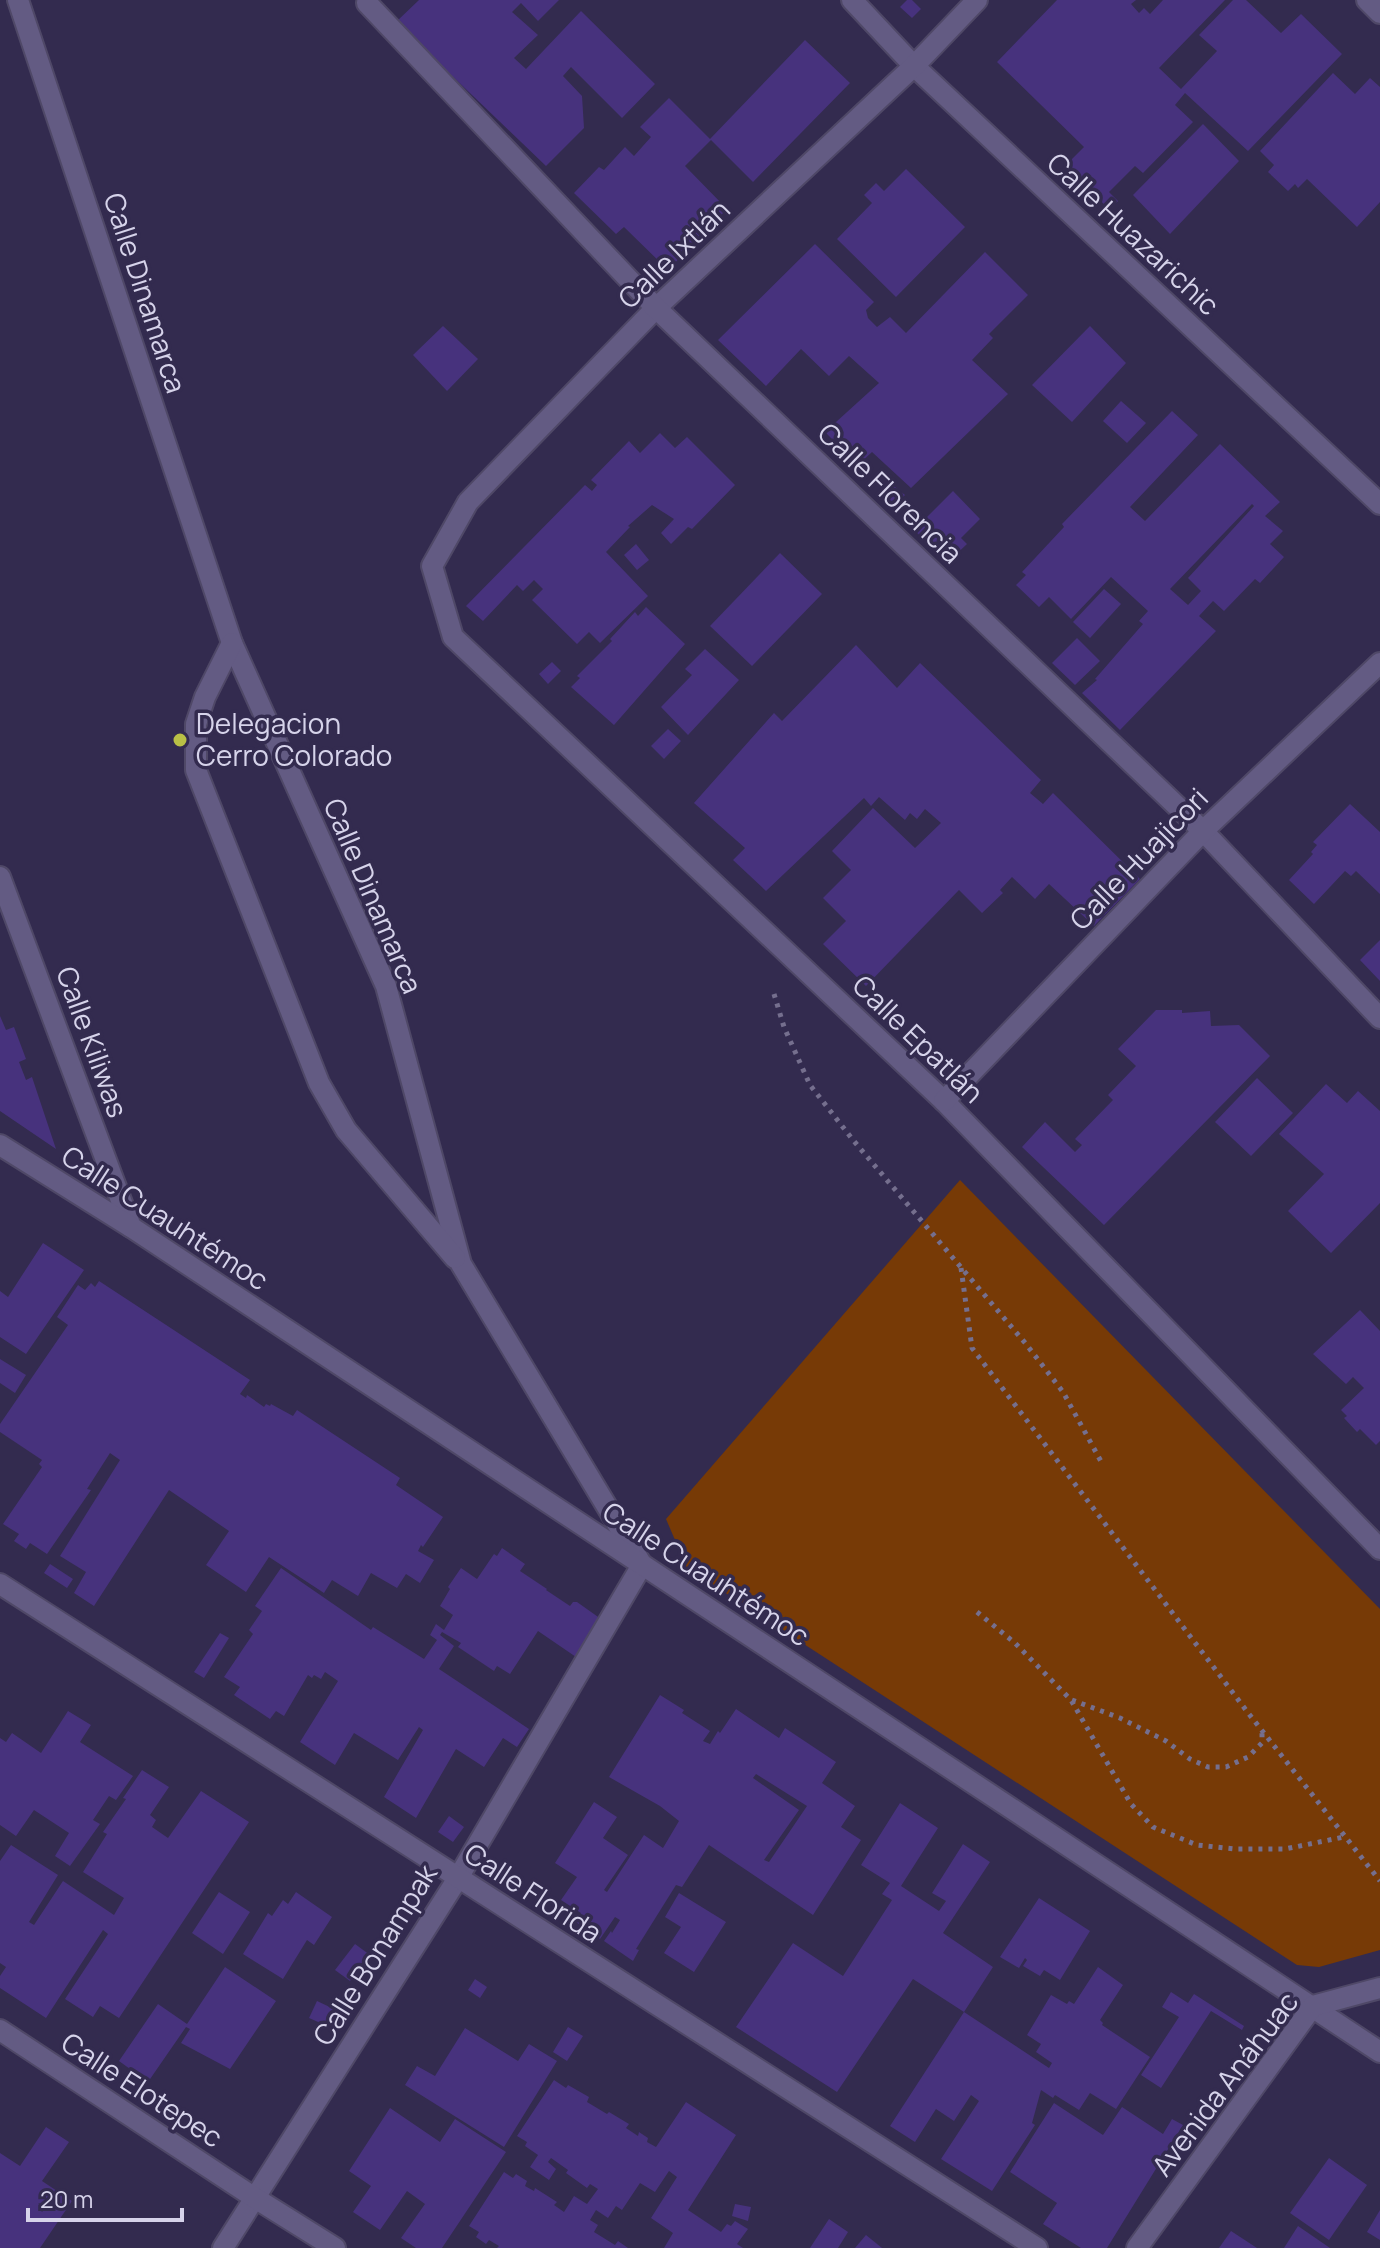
<svg xmlns="http://www.w3.org/2000/svg" width="1380" height="2248" font-family="Manrope,sans-serif">
<rect width="100%" height="100%" fill="#332b4f"/>
<polygon fill="#773a06" points="960,1180 1380,1609 1380,1950 1319,1967 1297,1965 687,1568 666,1519"/>
<g fill="#47327d" fill-rule="evenodd">
<polygon points="419,0 559,0 538,21 521,3 512,12 538,35 514,58 526,69 581,11 655,84 622,118 571,67 563,76 582,96 584,128 546,166 396,22"/>
<polygon points="907,0 912,0 921,9 912,18 900,7"/>
<polygon points="1057,0 1136,0 1131,4 1139,13 1144,8 1150,14 1163,0 1225,0 1159,68 1181,89 1217,51 1199,35 1233,0 1246,0 1281,33 1301,14 1342,54 1248,151 1185,93 1175,105 1193,122 1143,173 1135,166 1109,192 1118,201 1110,210 1065,166 1084,147 997,62"/>
<polygon points="805,40 850,83 753,182 711,140 685,166 727,209 668,270 624,227 616,234 574,193 599,167 604,170 625,147 634,156 651,137 640,127 669,98 710,139"/>
<polygon points="1333,73 1355,94 1370,78 1380,87 1380,202 1357,227 1307,179 1298,188 1295,184 1288,191 1268,172 1274,165 1260,151"/>
<polygon points="1203,124 1239,161 1170,234 1133,195"/>
<polygon points="906,169 965,227 896,297 837,239 872,203 864,195 876,183 884,191"/>
<polygon points="815,244 874,302 866,310 868,318 877,327 890,317 906,333 985,252 1028,295 989,334 993,338 972,360 1008,394 911,488 872,452 858,465 825,432 879,383 849,356 829,376 801,349 766,386 718,340"/>
<polygon points="443,326 478,359 447,391 413,355"/>
<polygon points="1090,326 1126,363 1072,422 1032,385"/>
<polygon points="1121,401 1146,423 1127,443 1103,421"/>
<path d="M 1172,411 L 1198,435 L 1130,507 L 1145,521 L 1220,444 L 1280,502 L 1265,516 L 1283,531 L 1270,544 L 1284,557 L 1260,583 L 1255,579 L 1224,611 L 1213,601 L 1199,616 L 1216,631 L 1120,730 L 1082,693 L 1097,680 L 1095,679 L 1143,624 L 1139,621 L 1148,611 L 1111,577 L 1071,619 L 1049,597 L 1039,607 L 1016,585 L 1026,575 L 1022,572 L 1064,527 L 1062,524 ZM 1252,504 L 1254,506 L 1188,578 L 1201,591 L 1188,605 L 1170,589 Z"/>
<polygon points="660,433 675,448 687,437 735,485 692,529 688,527 671,544 661,533 674,519 652,505 628,526 630,527 606,552 648,596 600,643 589,632 577,644 532,600 543,589 534,580 523,591 517,585 483,621 466,606 585,485 592,491 597,485 591,480 629,441 640,453"/>
<polygon points="890,483 905,495 892,508 879,497"/>
<polygon points="953,491 980,519 961,538 967,544 948,562 914,530"/>
<polygon points="636,544 649,560 637,570 624,555"/>
<polygon points="780,553 822,594 752,666 710,626"/>
<polygon points="1104,589 1121,604 1090,638 1073,622"/>
<polygon points="646,607 685,644 614,725 571,687 580,678 577,676 612,641 610,639 635,612 638,616"/>
<polygon points="1077,638 1100,661 1075,685 1052,663"/>
<polygon points="856,645 897,688 920,663 1041,780 1030,793 1043,804 1053,793 1140,879 1094,926 1049,884 1035,899 1012,877 1000,890 1003,893 982,913 959,890 866,986 823,944 846,921 823,898 851,870 832,851 873,808 915,848 941,823 925,809 917,819 910,813 905,820 879,797 871,806 864,798 766,891 733,860 745,848 694,803 774,713 782,721"/>
<polygon points="705,649 739,680 688,735 661,707 692,675 685,669"/>
<polygon points="552,662 561,671 548,684 539,674"/>
<polygon points="668,729 681,741 664,759 651,746"/>
<polygon points="1350,804 1380,832 1380,894 1356,871 1351,876 1345,871 1314,904 1289,880 1313,854 1311,852 1317,845 1313,842"/>
<polygon points="1380,940 1380,981 1360,960"/>
<polygon points="1156,1010 1182,1010 1182,1013 1210,1011 1211,1026 1239,1025 1270,1056 1104,1225 1022,1147 1045,1122 1075,1152 1082,1145 1075,1139 1113,1100 1108,1095 1136,1066 1118,1049"/>
<polygon points="0,1016 6,1030 14,1027 26,1059 19,1062 26,1080 32,1077 56,1149 0,1111"/>
<polygon points="1257,1078 1293,1113 1251,1156 1215,1122"/>
<polygon points="1326,1084 1347,1103 1358,1091 1380,1111 1380,1203 1331,1253 1288,1211 1324,1174 1279,1134"/>
<polygon points="43,1243 84,1270 26,1354 0,1337 0,1291 8,1297"/>
<polygon points="99,1281 250,1380 240,1394 246,1398 247,1395 264,1407 266,1404 270,1406 271,1404 293,1416 297,1410 400,1478 396,1485 443,1517 423,1547 421,1545 418,1551 434,1560 420,1583 406,1574 397,1588 371,1573 358,1596 332,1580 324,1593 269,1557 246,1592 206,1565 229,1531 169,1490 94,1606 74,1593 86,1572 60,1556 120,1460 110,1453 87,1489 91,1490 47,1554 30,1543 26,1549 14,1541 19,1534 3,1524 42,1467 39,1464 42,1460 0,1432 0,1424 68,1325 57,1317 78,1285 85,1290 91,1283 95,1287"/>
<polygon points="1360,1310 1380,1331 1380,1441 1376,1445 1360,1429 1357,1432 1344,1418 1347,1416 1341,1410 1364,1388 1353,1377 1346,1384 1313,1354"/>
<polygon points="0,1359 26,1375 15,1393 0,1383"/>
<polygon points="502,1548 525,1564 520,1571 547,1589 546,1590 570,1606 573,1602 577,1602 601,1619 576,1657 538,1631 510,1674 497,1666 494,1671 458,1647 461,1643 442,1632 440,1635 454,1646 439,1669 529,1729 517,1747 503,1738 484,1767 456,1749 416,1818 384,1797 423,1730 419,1727 398,1760 354,1733 335,1765 300,1742 338,1681 325,1672 321,1679 314,1675 312,1678 308,1675 284,1716 276,1711 270,1719 234,1695 240,1687 224,1677 253,1634 249,1630 262,1611 255,1606 281,1568 371,1630 373,1627 424,1659 437,1640 430,1635 436,1624 444,1630 453,1615 440,1606 450,1589 448,1587 461,1568 477,1579 494,1554 497,1556"/>
<polygon points="50,1564 73,1579 67,1588 44,1573"/>
<polygon points="220,1633 229,1638 204,1678 194,1672"/>
<path d="M 660,1695 L 684,1710 L 682,1713 L 710,1731 L 703,1741 L 710,1744 L 718,1731 L 720,1733 L 736,1709 L 779,1738 L 785,1728 L 836,1762 L 822,1783 L 855,1806 L 841,1827 L 861,1840 L 813,1915 L 709,1845 L 682,1887 L 676,1885 L 636,1949 L 639,1950 L 633,1961 L 604,1941 L 611,1931 L 612,1933 L 620,1920 L 615,1917 L 600,1939 L 576,1922 L 581,1913 L 561,1900 L 577,1877 L 555,1863 L 594,1802 L 617,1817 L 603,1838 L 628,1855 L 604,1890 L 607,1892 L 644,1835 L 663,1848 L 679,1821 L 660,1806 L 609,1777 ZM 756,1774 L 807,1806 L 769,1862 L 764,1860 L 799,1810 L 753,1778 Z"/>
<polygon points="68,1711 91,1725 80,1742 133,1776 116,1800 109,1796 93,1820 100,1824 70,1866 55,1856 69,1833 34,1810 16,1836 0,1825 0,1738 6,1742 12,1733 41,1753"/>
<polygon points="142,1770 169,1787 150,1815 156,1820 152,1827 168,1838 201,1791 249,1822 119,2018 100,2006 93,2017 65,1999 108,1934 103,1930 46,2018 0,1988 0,1976 6,1967 0,1963 0,1861 11,1845 58,1875 29,1922 34,1925 63,1881 114,1915 124,1898 83,1872 107,1834 103,1832 126,1799 123,1798"/>
<polygon points="900,1803 938,1828 901,1886 939,1911 946,1901 932,1893 963,1844 990,1862 943,1933 993,1967 964,2012 913,1979 837,2092 736,2027 793,1943 843,1976 892,1900 882,1894 890,1883 861,1865"/>
<polygon points="449,1816 464,1827 453,1842 438,1832"/>
<polygon points="219,1892 250,1912 223,1954 192,1933"/>
<polygon points="296,1892 332,1917 314,1945 307,1940 283,1979 243,1954 268,1913 272,1916 283,1900 288,1904"/>
<polygon points="679,1893 726,1922 694,1972 664,1953 681,1927 665,1917"/>
<polygon points="1039,1898 1090,1931 1060,1980 1044,1970 1040,1976 1023,1966 1027,1960 1025,1958 1019,1968 1000,1957"/>
<polygon points="355,1944 370,1955 350,1981 335,1970"/>
<polygon points="225,1967 276,2001 230,2069 181,2043 190,2029 186,2027 148,2082 119,2061 158,2004 187,2024"/>
<polygon points="1098,1967 1123,1985 1100,2020 1103,2023 1102,2025 1150,2057 1116,2109 1090,2093 1079,2110 1055,2095 1053,2098 1041,2090 1032,2123 1035,2125 992,2191 941,2159 979,2101 971,2095 954,2121 936,2109 915,2142 890,2126 964,2012 1049,2068 1052,2063 1036,2052 1041,2044 1027,2035 1051,1995 1067,2004 1069,2001 1074,2004"/>
<polygon points="475,1979 487,1987 480,1998 468,1990"/>
<polygon points="1171,1992 1188,2003 1194,1994 1244,2026 1242,2030 1211,2011 1161,2088 1141,2075 1179,2017 1162,2007"/>
<polygon points="317,2001 334,2009 325,2025 309,2018"/>
<polygon points="568,2027 583,2036 567,2061 553,2052"/>
<polygon points="465,2028 518,2061 529,2044 557,2061 504,2147 405,2085 417,2066 435,2076"/>
<polygon points="554,2080 566,2088 568,2085 589,2097 587,2102 607,2114 609,2112 629,2124 626,2128 638,2136 639,2132 648,2138 647,2142 656,2147 686,2102 736,2135 688,2210 721,2232 727,2224 731,2226 735,2221 748,2229 737,2244 743,2248 664,2248 673,2233 651,2218 677,2177 669,2171 655,2192 640,2183 622,2210 616,2206 608,2218 596,2210 590,2220 598,2225 594,2232 615,2245 618,2241 628,2248 497,2248 499,2246 489,2240 486,2244 476,2237 479,2232 469,2226 504,2172 513,2178 516,2174 527,2181 525,2186 534,2191 535,2188 557,2202 554,2205 564,2212 574,2196 587,2204 598,2189 590,2184 587,2188 566,2173 568,2170 551,2158 548,2162 556,2169 549,2180 530,2167 538,2155 525,2146 527,2142 517,2136"/>
<polygon points="1054,2103 1103,2135 1122,2107 1163,2134 1172,2119 1183,2125 1107,2248 1081,2248 1043,2224 1057,2203 1010,2172"/>
<polygon points="390,2108 440,2142 455,2119 506,2152 442,2248 416,2248 401,2238 425,2204 407,2191 380,2230 353,2212 371,2186 349,2171"/>
<polygon points="46,2127 69,2142 42,2181 72,2201 40,2248 0,2248 0,2153 20,2166"/>
<polygon points="1329,2158 1367,2185 1329,2240 1290,2213"/>
<polygon points="735,2204 751,2207 748,2221 732,2216"/>
<polygon points="1380,2210 1380,2240 1367,2232"/>
<polygon points="829,2219 848,2232 838,2248 810,2248"/>
<polygon points="1298,2226 1330,2248 1284,2248"/>
<polygon points="1231,2231 1257,2248 1219,2248"/>
<polygon points="866,2235 882,2248 855,2248"/>
</g>
<g fill="none" stroke-linecap="round" stroke-linejoin="round">
<g stroke="#4f4867" stroke-width="24">
<g id="minor">
<polyline points="18,0 232,643 386,986 461,1264 642,1565 458,1878 223,2248"/>
<polyline points="852,0 914,66 1380,504"/>
<polyline points="977,0 914,66 656,308 468,502 432,566 453,637 944,1101 1380,1549"/>
<polyline points="1367,0 1380,13"/>
<polyline points="367,3 656,308 1203,831 1380,1018"/>
<polyline points="232,643 205,697 196,724 196,770 319,1083 346,1130 455,1258"/>
<polyline points="0,877 131,1227"/>
<polyline points="944,1101 1203,831 1380,663"/>
<polyline points="0,1145 131,1227 1380,2052"/>
<polyline points="0,1584 1037,2248"/>
<polyline points="0,2030 255,2198 335,2248"/>
<polyline points="1137,2248 1313,2006 1380,1988"/>
</g>
</g>
<g stroke="#756f8e" stroke-width="5" stroke-dasharray="4 6" stroke-linecap="butt">
<polyline points="774,994 784,1027 810,1085 853,1140 1026,1344 1063,1392 1103,1465"/>
<polyline points="961,1268 972,1348 1249,1714 1380,1881"/>
<polyline points="977,1612 1015,1643 1071,1700 1131,1804 1153,1827 1197,1845 1235,1849 1285,1849 1344,1837"/>
<polyline points="1072,1700 1120,1718 1166,1741 1190,1759 1208,1767 1226,1767 1248,1757 1262,1743 1262,1731"/>
</g>
<use href="#minor" stroke="#635b83" stroke-width="20"/>
</g>
<circle fill="#b9c046" stroke="#332b4f" stroke-width="3" cx="180" cy="740" r="8"/>
<g text-anchor="middle" stroke-width="7" stroke-linejoin="round" paint-order="stroke">
<g font-size="28" fill="#d6d3ea" stroke="#332b4f">
<text transform="translate(1133 234) rotate(43)" y="10">Calle Huazarichic</text>
<text transform="translate(674 254) rotate(-44)" y="10">Calle Ixtlán</text>
<text transform="translate(145 293) rotate(72)" y="10">Calle Dinamarca</text>
<text transform="translate(890 493) rotate(44)" y="10">Calle Florencia</text>
<text transform="translate(1139 859) rotate(-46)" y="10">Calle Huajicori</text>
<text transform="translate(373 896) rotate(67)" y="10">Calle Dinamarca</text>
<text transform="translate(918 1039) rotate(44)" y="10">Calle Epatlán</text>
<text transform="translate(92 1042) rotate(70)" y="10">Calle Kiliwas</text>
<text transform="translate(165 1218) rotate(33)" y="10">Calle Cuauhtémoc</text>
<text transform="translate(706 1574) rotate(33)" y="10">Calle Cuauhtémoc</text>
<text transform="translate(533 1893) rotate(33)" y="10">Calle Florida</text>
<text transform="translate(375 1955) rotate(-58)" y="10">Calle Bonampak</text>
<text transform="translate(1225 2084) rotate(-53)" y="10">Avenida Anáhuac</text>
<text transform="translate(142 2090) rotate(33)" y="10">Calle Elotepec</text>
</g>
<g font-size="28" fill="#d6d3ea" stroke="#332b4f" text-anchor="start">
<text x="196" y="734">Delegacion<tspan x="196" dy="32">Cerro Colorado</tspan></text>
</g>
</g>
<path d="M28 2208v12h154v-12" fill="none" stroke="#d6d3ea" stroke-width="4"/>
<text x="40" y="2208" font-size="24" fill="#d6d3ea" stroke="#332b4f" stroke-width="6" paint-order="stroke">20 m</text>
</svg>
